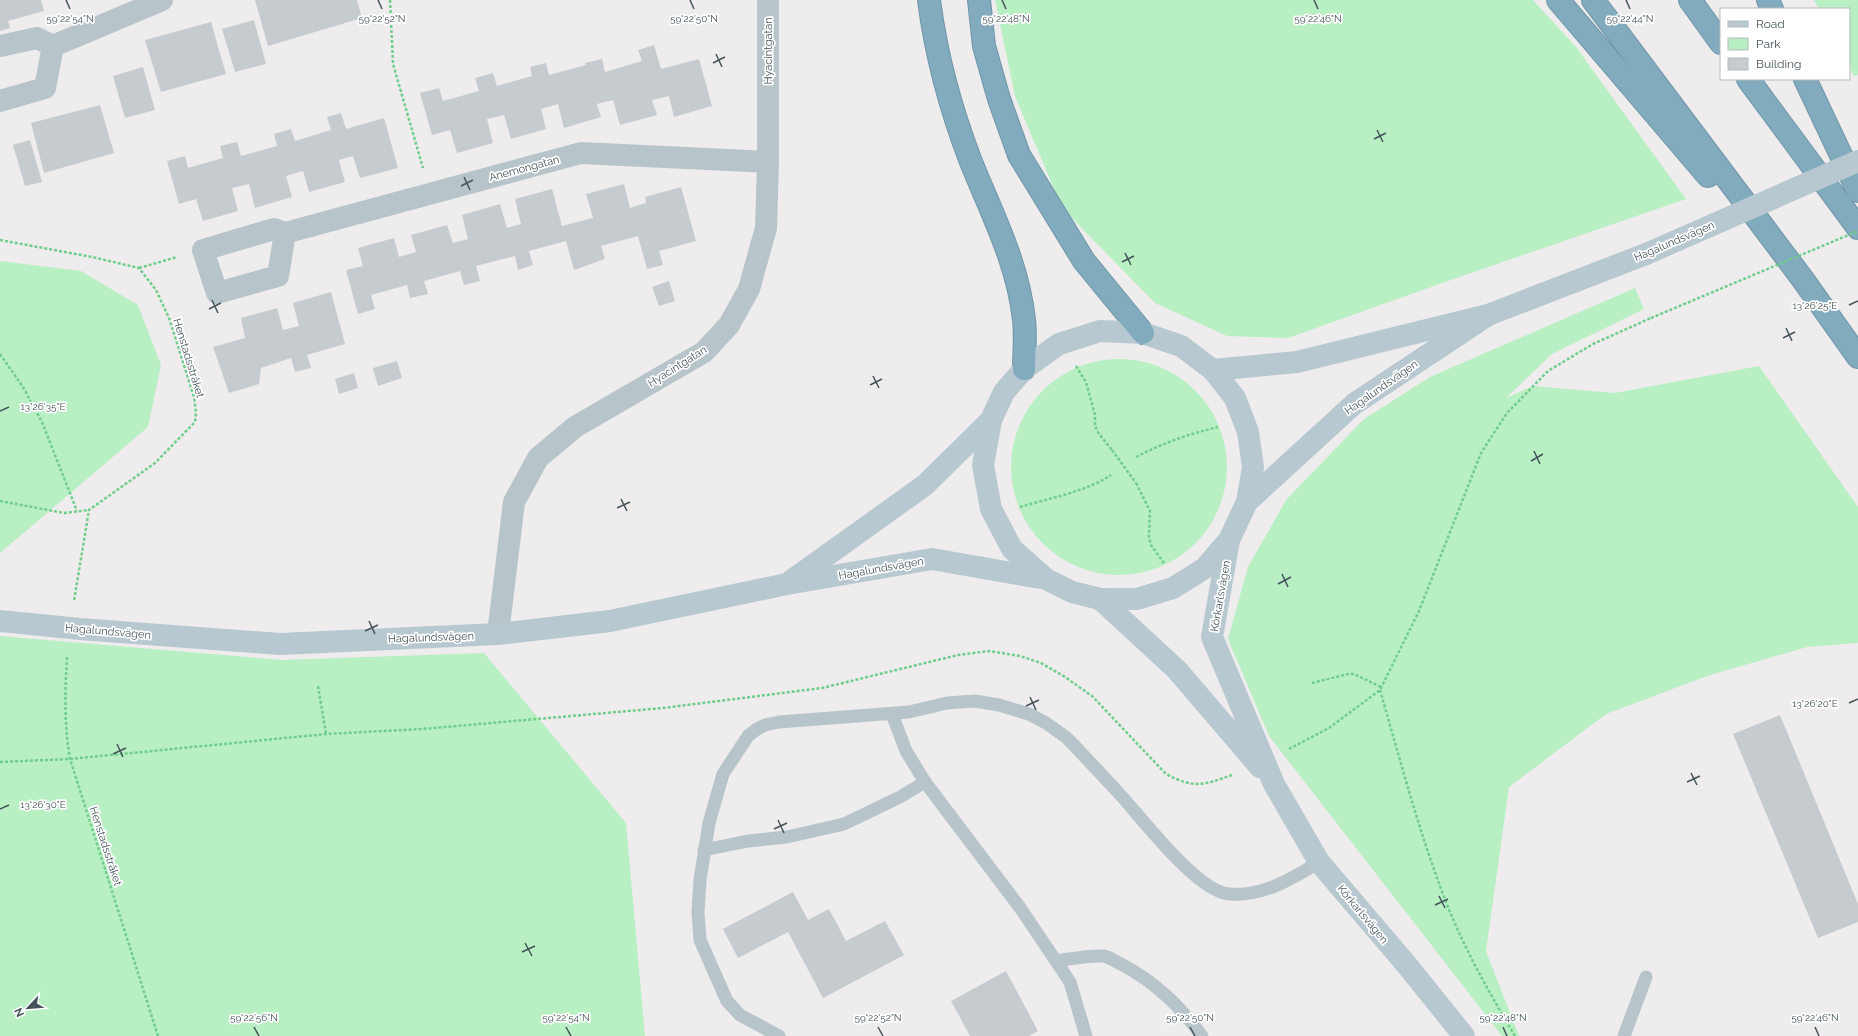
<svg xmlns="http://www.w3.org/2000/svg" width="1858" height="1036" font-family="Raleway,sans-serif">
<rect width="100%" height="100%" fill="#efeced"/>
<g fill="#b8efc3">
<polygon points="995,0 1533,0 1576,47 1686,199 1445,282 1288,338 1227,336 1155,303 1062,208 1015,96"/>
<polygon points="1814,0 1858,0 1858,75 1854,76 1849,66 1849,9 1819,9"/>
<polygon points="0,261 81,271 138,305 161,365 148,427 0,553"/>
<polygon points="1635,288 1644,309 1552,354 1506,398 1533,386 1615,393 1759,366 1858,507 1858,643 1807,647 1707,676 1606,714 1509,787 1486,951 1519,1036 1502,1036 1269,736 1228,639 1248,567 1286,500 1364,419 1430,377"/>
<circle cx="1119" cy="467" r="108"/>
<polygon points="0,636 281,660 484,653 626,823 645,1036 0,1036"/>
</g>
<g fill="#c6cbd0">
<polygon points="0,0 41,0 44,11 8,21 10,28 0,31"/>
<polygon points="255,0 357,0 362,18 268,46"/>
<polygon points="254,20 266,64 235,72 222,29"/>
<polygon points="211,22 226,74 161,92 145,40"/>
<polygon points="654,45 661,69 699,59 712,106 674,117 669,96 652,100 657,115 620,125 613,100 597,104 601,117 564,128 558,104 541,109 546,129 511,139 504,115 487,119 493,143 457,153 450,130 432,135 420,93 439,88 443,101 479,91 475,78 493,73 497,86 532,76 530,67 546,63 549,75 586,65 585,63 602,59 605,72 642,61 638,50"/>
<polygon points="143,67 155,110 125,118 113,76"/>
<polygon points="100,105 114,153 44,173 31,123"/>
<polygon points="341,113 346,129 384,118 398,168 360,178 353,156 339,160 345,182 309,192 303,171 286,176 292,197 255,208 249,184 232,188 238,211 203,221 196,199 179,204 167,161 185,156 188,168 223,158 220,146 237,142 241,156 277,146 274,134 291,129 295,141 331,130 327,117"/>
<polygon points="30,140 42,182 25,186 13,145"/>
<polygon points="624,184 630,208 646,203 645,197 681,187 696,241 659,251 663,265 647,269 638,236 601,246 605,259 574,270 566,241 529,251 533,265 518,270 515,256 476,266 480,281 464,285 460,271 424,281 428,294 410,298 407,285 371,295 375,309 358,314 346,270 363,266 358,248 394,238 399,257 416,252 411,235 447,225 453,243 468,239 462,215 500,204 507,228 521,224 515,199 552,189 562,226 593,218 586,194"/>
<polygon points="669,281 675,301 659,306 652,287"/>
<polygon points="331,292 345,344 307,355 311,368 295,372 291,358 261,368 259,384 229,393 213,347 245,338 241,318 277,308 283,330 299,326 293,303"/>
<polygon points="397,361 402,378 378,386 373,368"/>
<polygon points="354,373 358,388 339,394 335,379"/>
<polygon points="1780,715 1858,904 1858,922 1818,938 1733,734"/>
<polygon points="793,892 808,920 829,909 846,941 885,921 904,955 823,998 788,932 738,958 723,929"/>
<polygon points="1006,971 1038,1031 1029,1036 970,1036 951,1001"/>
</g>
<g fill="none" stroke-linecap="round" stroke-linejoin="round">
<g stroke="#6e96a9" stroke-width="24">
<g id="highway">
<path d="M 929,0 C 936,55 951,110 971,162 C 992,214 1018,263 1024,320 C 1026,336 1024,353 1024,369"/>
<polyline points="979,0 984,46 999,99 1019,155 1084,261 1143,333"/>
<polyline points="1558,0 1708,176"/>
<polyline points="1593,0 1804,281 1858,357"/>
<polyline points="1690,0 1721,43"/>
<polyline points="1768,0 1772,9"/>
<polyline points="1748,79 1858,228"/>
<polyline points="1805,79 1858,191"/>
</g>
</g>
<g stroke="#70ce8d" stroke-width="2.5" stroke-dasharray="3 2" stroke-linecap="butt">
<polyline points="390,0 393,64 423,168"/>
<polyline points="0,240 92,257 139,268 156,290 169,318 194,397 196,413 195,422 155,463 89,510 74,601"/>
<polyline points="139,268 177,257"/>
<polyline points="0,354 23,387 42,422 77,511"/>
<polyline points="1076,366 1086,382 1095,415 1095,426 1099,434 1112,450"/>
<path d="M 1136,457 C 1163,443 1189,434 1218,427"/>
<polyline points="1136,483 1150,511 1149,537 1151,545 1164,563"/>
<polyline points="0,501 64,513 89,510"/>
<path d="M 1020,507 C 1050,498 1085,492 1111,475"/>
<path d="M 67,657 C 65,692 64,724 70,759 L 158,1036"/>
<polyline points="1312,683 1348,674 1354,674 1381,687"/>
<polyline points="318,686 326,734"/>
<path d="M 1380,690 C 1401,763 1420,836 1448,907 C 1466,952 1490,994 1515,1036"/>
<polyline points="1289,749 1329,728 1380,690 1419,611 1481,453 1507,413 1548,371 1593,344 1651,318"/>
<path d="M 0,762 L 70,759 L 326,734 L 422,729 L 663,708 L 822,688 L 958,655 L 989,651 L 1020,656 L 1041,663 L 1065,677 L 1092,696 L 1166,774 C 1194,789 1204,785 1232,775"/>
</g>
<g stroke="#b7c5ca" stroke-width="13">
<polyline points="892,714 906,751 925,782 1021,909 1070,982 1086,1036"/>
<polyline points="704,850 748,841 787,837 844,824 900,797 925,782"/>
<path d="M 1056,961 C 1071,959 1088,955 1104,956 C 1110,957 1116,962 1121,964 C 1155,982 1179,1005 1202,1036"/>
<path d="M 779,1036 L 740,1015 L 727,1001 L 700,940 L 698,912 L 700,880 L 709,823 L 723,774 L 748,736 L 757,729 L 765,725 L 779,722 L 909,712 L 947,703 L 975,701 L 999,705 L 1029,714 L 1046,723 L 1067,738 C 1087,759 1106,779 1125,800 C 1146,824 1199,892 1229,894 C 1262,897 1292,879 1319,862"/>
<polyline points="1624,1036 1646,977"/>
</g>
<g stroke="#b7c5ca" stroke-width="22">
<polyline points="0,46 37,38 53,46 162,0"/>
<polyline points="0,101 45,88 53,46"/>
<polyline points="285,233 278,276 217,293 203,250 274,229 285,233 581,153 768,162"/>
<polyline points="498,634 514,502 538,458 575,427 704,352 729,325 749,289 766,228 768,162 768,0"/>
</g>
<g stroke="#b7c8d0" stroke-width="22">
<polyline points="1213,370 1297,362 1488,315 1646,254"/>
<polyline points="1247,502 1253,467 1248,432 1235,398 1213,370 1181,346 1143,333 1100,331 1059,344 1024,369 1004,392 991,420 983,465 991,509 1012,549 1046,579 1072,592 1100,599 1137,599 1173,588 1205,568 1229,540 1247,502 1354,404 1488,315"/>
<polyline points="1229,540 1212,637 1274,784 1319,862 1406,964 1464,1036"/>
<polyline points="791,581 925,485 991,420"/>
<polyline points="1100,599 1177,670 1260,767"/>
<polyline points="0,621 80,629 280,644 498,634 610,621 787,584 932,559 1046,579"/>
</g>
<use href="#highway" stroke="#82abbd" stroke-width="22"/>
<g stroke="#70ce8d" stroke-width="2.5" stroke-dasharray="3 2" stroke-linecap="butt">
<polyline points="1651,318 1858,231"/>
<polyline points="1112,450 1136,483"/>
</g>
<polyline stroke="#b7c8d0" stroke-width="22" points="1646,254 1858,161"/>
</g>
<path fill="none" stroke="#44545a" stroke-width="1.5" d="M 66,0 L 70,9M 378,0 L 382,9M 690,0 L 694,9M 1002,0 L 1006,9M 1314,0 L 1318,9M 1626,0 L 1630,9M 716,54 L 722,67M 713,63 L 725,57M 1377,130 L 1383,142M 1374,139 L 1386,133M 464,177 L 470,190M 461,186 L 473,180M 1125,253 L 1131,265M 1122,262 L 1134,256M 212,300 L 218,313M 1849,305 L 1858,301M 209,309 L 221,303M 1786,328 L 1792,341M 1783,338 L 1795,332M 873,376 L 879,388M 870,385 L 882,379M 0,411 L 9,407M 1534,451 L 1540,464M 1531,461 L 1543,454M 621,499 L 627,511M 617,508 L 630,502M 1282,574 L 1288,587M 1278,584 L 1291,577M 369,621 L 375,634M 365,631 L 378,625M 1030,697 L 1036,710M 1849,703 L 1858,699M 1026,706 L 1039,700M 117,744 L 123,757M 113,754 L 126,748M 1691,773 L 1697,785M 1687,782 L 1700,776M 0,809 L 9,805M 778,820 L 784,833M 774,829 L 787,823M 1439,896 L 1445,908M 1435,905 L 1448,899M 525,943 L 532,956M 522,952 L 535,946M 254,1027 L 259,1036M 566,1027 L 571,1036M 878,1027 L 883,1036M 1190,1027 L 1195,1036M 1503,1027 L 1507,1036M 1815,1027 L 1819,1036"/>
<g text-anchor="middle" stroke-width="3.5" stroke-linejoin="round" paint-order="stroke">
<g font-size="11" fill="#44545a" stroke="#fff">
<text transform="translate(768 51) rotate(-90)" y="4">Hyacintgatan</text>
<text transform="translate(524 168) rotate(-15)" y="4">Anemongatan</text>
<text transform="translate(1674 241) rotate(-23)" y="4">Hagalundsvägen</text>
<text transform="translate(189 358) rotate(73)" y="4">Henstadsstråket</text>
<text transform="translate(677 366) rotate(-32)" y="4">Hyacintgatan</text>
<text transform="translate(1381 387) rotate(-35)" y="4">Hagalundsvägen</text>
<text transform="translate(881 568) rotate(-10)" y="4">Hagalundsvägen</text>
<text transform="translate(1220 596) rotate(-80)" y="4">Körkarlsvägen</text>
<text transform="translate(108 631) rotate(5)" y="4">Hagalundsvägen</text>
<text transform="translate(431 637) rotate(-2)" y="4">Hagalundsvägen</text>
<text transform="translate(106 846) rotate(72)" y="4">Henstadsstråket</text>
<text transform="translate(1363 914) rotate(50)" y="4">Körkarlsvägen</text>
</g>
</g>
<g font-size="10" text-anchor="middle" fill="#44545a" stroke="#fff" stroke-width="3.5" stroke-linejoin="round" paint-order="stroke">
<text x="70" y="22">59°22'54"N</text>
<text x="382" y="22">59°22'52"N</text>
<text x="694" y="22">59°22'50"N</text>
<text x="1006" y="22">59°22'48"N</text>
<text x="1318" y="22">59°22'46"N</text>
<text x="1630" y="22">59°22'44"N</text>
<text x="1815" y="309">13°26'25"E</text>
<text x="43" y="410">13°26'35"E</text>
<text x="1815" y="707">13°26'20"E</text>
<text x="43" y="808">13°26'30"E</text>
<text x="254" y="1021">59°22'56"N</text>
<text x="566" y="1021">59°22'54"N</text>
<text x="878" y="1021">59°22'52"N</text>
<text x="1190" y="1021">59°22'50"N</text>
<text x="1503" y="1021">59°22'48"N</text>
<text x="1815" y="1021">59°22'46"N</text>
</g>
<rect x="1720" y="8" width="130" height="72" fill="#ffffff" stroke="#b4bbbd"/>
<rect x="1728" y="21" width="20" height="6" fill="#b7c8d0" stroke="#b4bbbd"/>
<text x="1756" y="28" font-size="12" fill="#44545a">Road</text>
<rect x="1728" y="38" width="20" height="12" fill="#b8efc3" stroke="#b4bbbd"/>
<text x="1756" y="48" font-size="12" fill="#44545a">Park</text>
<rect x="1728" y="58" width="20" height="12" fill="#c6cbd0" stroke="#b4bbbd"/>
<text x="1756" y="68" font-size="12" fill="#44545a">Building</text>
<g transform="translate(28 1008) rotate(244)" stroke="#ffffff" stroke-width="3" paint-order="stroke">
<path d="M0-3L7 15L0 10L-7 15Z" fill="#44545a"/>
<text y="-6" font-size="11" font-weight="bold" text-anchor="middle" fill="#44545a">N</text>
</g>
</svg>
